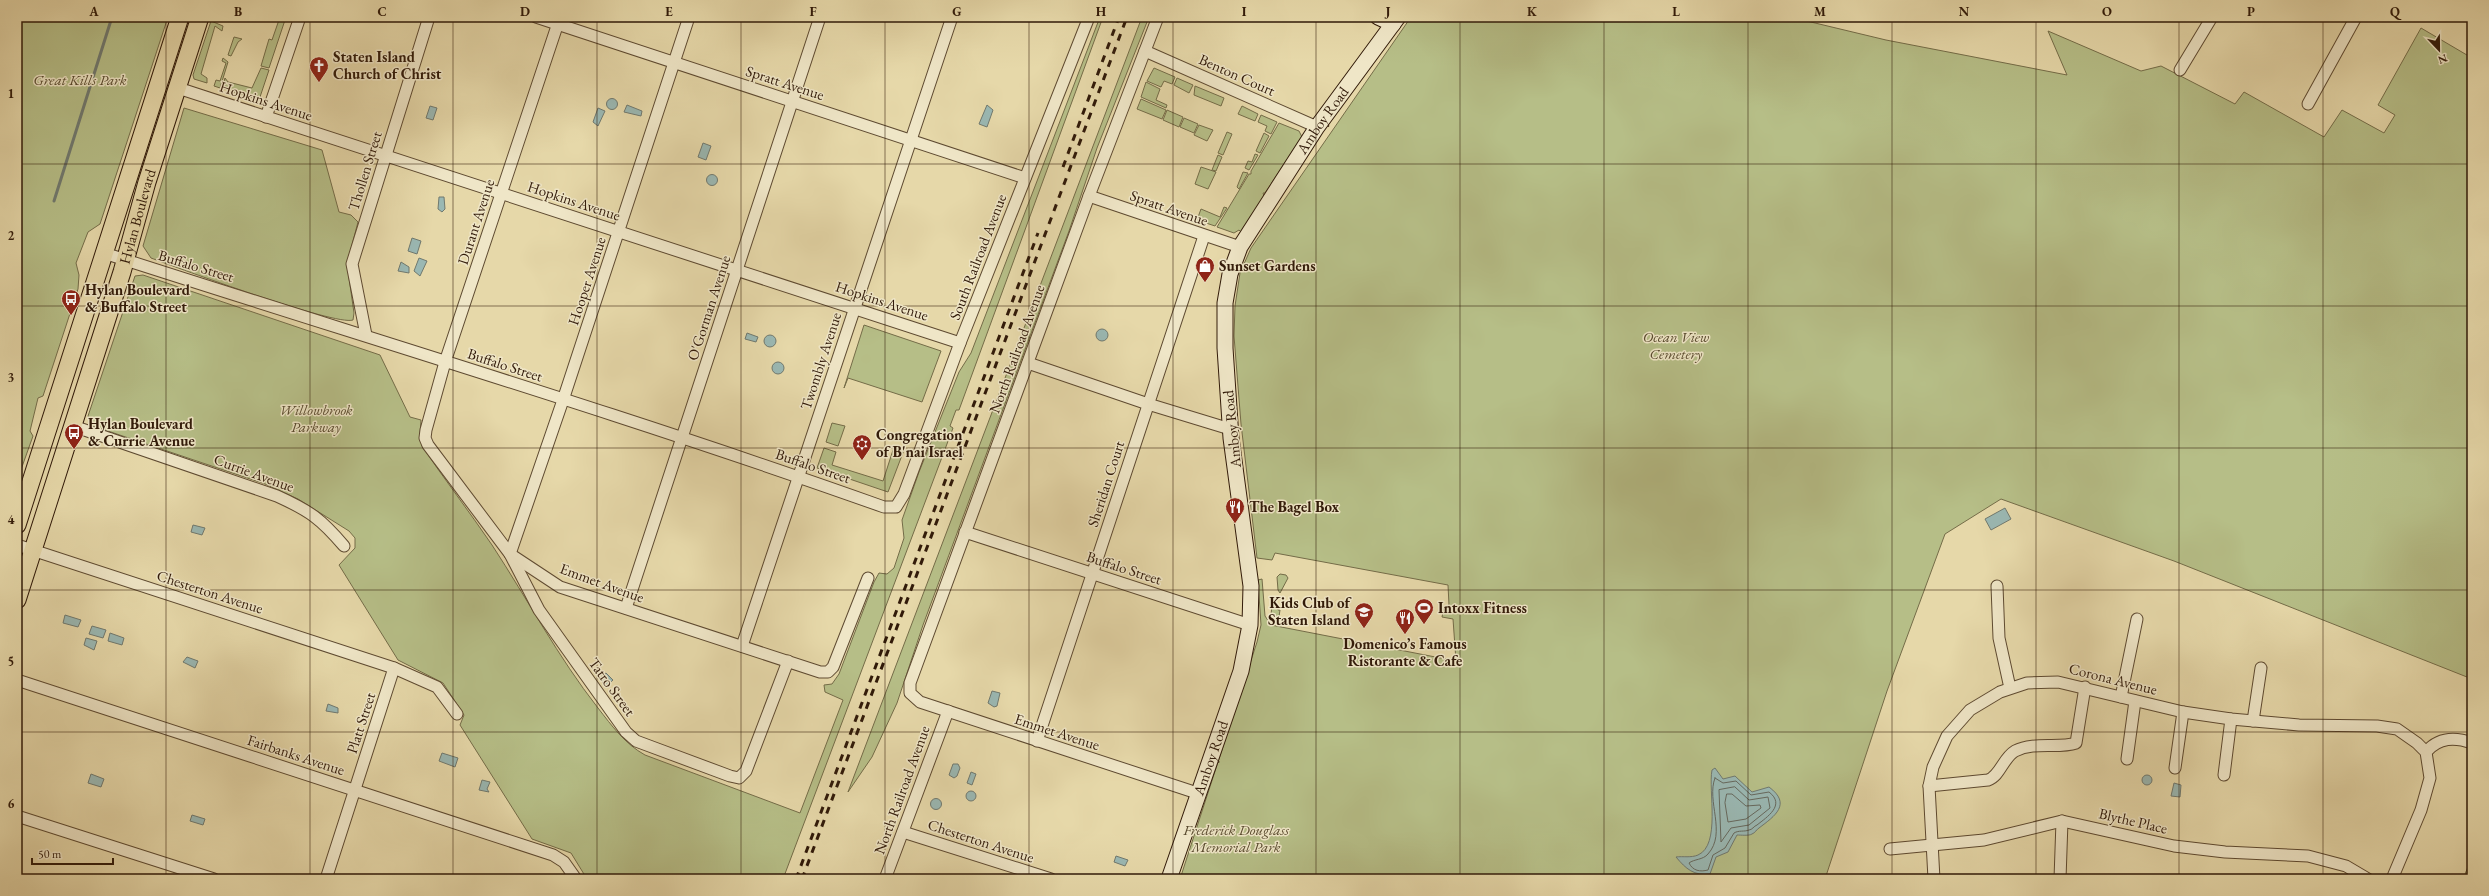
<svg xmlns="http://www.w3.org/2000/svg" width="2489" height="896" font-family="'EB Garamond',serif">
<rect width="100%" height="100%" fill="#e6d8a9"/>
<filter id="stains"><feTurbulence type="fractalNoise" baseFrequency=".005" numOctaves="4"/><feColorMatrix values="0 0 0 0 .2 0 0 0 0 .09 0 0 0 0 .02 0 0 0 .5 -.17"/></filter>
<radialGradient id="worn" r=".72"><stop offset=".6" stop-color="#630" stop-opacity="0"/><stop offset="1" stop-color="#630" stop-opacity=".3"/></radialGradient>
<g fill="#b6be87" stroke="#746c48">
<polygon points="17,17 168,17 100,224 88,232 76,263 79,275 78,289 43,396 38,398 30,431 33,436 18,478"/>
<polygon points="280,17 286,17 269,68 261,66 269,39 272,40"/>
<path d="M 1100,17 L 1103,17 L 959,410 L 956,410 L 950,426 L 953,428 L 783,879 L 587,879 L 571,853 L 532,839 L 460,725 L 464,715 L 443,683 L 398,660 L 339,565 L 355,548 L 355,538 L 349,531 L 298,499 L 265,484 L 90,425 L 91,421 L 88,416 L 135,276 L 143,275 L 380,355 L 410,417 L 421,420 L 420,435 L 422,446 C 444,479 469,511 492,545 C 528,600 558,657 598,708 C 612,726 625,744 645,755 L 800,813 L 843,700 L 825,692 L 824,685 L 832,684 L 839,674 L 874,582 L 879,573 L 887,574 L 894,568 L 904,538 L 902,520 L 919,472 L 959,372 L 971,353 Z"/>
<polygon points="1142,17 1149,17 1097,148 1069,231 923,625 897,703 872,757 848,792"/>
<polygon points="1411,17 1790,17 1886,40 2067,75 2048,31 2141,71 2161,66 2235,104 2244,92 2324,137 2342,110 2384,133 2395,115 2378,105 2421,28 2472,58 2472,679 2174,561 2001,499 1945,534 1887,691 1825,879 1180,879 1257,642 1261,625 1258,580 1262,579 1265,616 1271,625 1456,661 1453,619 1442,617 1444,607 1449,605 1448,585 1275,553 1272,560 1257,558 1241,424 1234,336 1235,306 1240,273 1251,248"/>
<polygon points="211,21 223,26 222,31 215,26 201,74 207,78 207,83 194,79 193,75"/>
<polygon points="234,37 242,39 238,42 231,56 228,55"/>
<polygon points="223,58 228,62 220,88 214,86 216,80 220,81 226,63 222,61"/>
<polygon points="261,68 269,70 259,100 222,88 225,78 228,82 252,88"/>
<polygon points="1154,68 1175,77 1172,84 1164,81 1161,87 1147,81"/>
<polygon points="1177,78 1193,85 1189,93 1174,85"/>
<polygon points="1146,82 1160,89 1156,100 1167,105 1166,108 1141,97"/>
<polygon points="1195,86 1224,98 1221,106 1194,95"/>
<polygon points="1141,99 1166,110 1162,119 1137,109"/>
<polygon points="1242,106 1258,114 1255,121 1238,114"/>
<path d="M 184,108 L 322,150 L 339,212 L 351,215 L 358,222 L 347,264 L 354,313 L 353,320 C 335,326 178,268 151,258 L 143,246 Z"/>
<polygon points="1167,110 1183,117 1179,127 1163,120"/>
<polygon points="1261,115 1277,122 1271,134 1265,131 1267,126 1258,122"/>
<polygon points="1184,118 1198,124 1194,133 1180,127"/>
<polygon points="1279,123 1299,131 1302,137 1265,193 1263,193 1264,196 1241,232 1239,230 1234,233 1217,227 1249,174 1251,174 1251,171"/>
<polygon points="1199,125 1213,130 1207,141 1194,135"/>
<polygon points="1227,132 1232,134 1223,155 1218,153"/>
<polygon points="1264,133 1269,136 1260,153 1256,151"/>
<polygon points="1255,154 1258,155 1249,170 1245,168 1248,161 1252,162"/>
<polygon points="1218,155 1222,157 1216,171 1212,170"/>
<polygon points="1201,167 1216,172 1208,189 1195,184"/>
<polygon points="1243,172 1248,173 1239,189 1237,187"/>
<polygon points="1224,207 1227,208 1215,226 1197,220 1201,209 1220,217"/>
<polygon points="864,325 941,351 922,402 848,378 844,388"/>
<polygon points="832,423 845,426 838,446 826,442"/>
<polygon points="894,447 904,450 888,492 817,468 824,448 836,452 832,465 883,481"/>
<polygon points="1280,574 1286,575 1288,578 1280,593 1278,590 1277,577"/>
<polygon points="1272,603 1277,603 1278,610 1280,610 1278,623 1271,616"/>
<polygon points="2472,857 2472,879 2463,879"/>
</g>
<g fill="#9ab8b3" stroke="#70796f">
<circle cx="612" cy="104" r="5.5"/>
<polygon points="627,105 642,111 641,116 624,112"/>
<polygon points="987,105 993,110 987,127 979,124"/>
<polygon points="430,106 437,108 433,120 426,118"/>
<polygon points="598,108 605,111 598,126 593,122"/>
<polygon points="703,143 711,146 706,160 698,157"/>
<circle cx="712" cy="180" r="5.5"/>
<polygon points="439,197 444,197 445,209 442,212 438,209"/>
<polygon points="412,238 421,241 417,254 408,251"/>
<polygon points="419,258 427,261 420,276 414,271"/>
<polygon points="401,262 409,267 409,273 398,271"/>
<circle cx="1102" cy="335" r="6"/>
<polygon points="747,333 758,337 756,342 745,339"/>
<circle cx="770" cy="341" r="6"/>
<circle cx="778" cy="368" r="6"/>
<polygon points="2005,508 2011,519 1991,530 1985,519"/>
<polygon points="193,525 205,528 202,535 191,532"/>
<polygon points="65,615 81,620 78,627 63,623"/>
<polygon points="92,626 106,630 103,638 89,634"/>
<polygon points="110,633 124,638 122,645 108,641"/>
<polygon points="86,638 97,641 94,650 84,645"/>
<polygon points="187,657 198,661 195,668 183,662"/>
<polygon points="606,673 613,680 606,687 599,678"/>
<polygon points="992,691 1000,693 997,706 994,707 988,703"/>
<polygon points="328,704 338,708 338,713 326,711"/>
<polygon points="442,753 458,758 455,767 439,761"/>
<polygon points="953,764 958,764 960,768 957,776 954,778 949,775"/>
<path d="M 1715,768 L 1723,779 L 1735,776 L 1752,792 L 1769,787 C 1792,804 1775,816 1759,828 C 1757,829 1755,833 1752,834 C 1749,836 1741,835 1737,835 L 1728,852 L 1716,857 L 1710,874 C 1694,876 1686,869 1676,857 C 1683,856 1691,858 1698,855 C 1721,845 1708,791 1712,770 Z"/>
<polygon points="971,772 976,774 972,785 967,783"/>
<polygon points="91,774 104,779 101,787 88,783"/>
<circle cx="2147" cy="780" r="5"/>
<polygon points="482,780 490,782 487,789 489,792 479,790"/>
<polygon points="2174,783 2181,785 2180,797 2171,796"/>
<circle cx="971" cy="796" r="5"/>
<circle cx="936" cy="804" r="5.5"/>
<polygon points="192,815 205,819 203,825 190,821"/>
<polygon points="1116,856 1128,860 1125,866 1114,862"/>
</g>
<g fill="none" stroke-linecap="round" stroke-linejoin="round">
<g stroke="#66695e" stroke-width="1">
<path d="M 1715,778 L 1723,783 L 1736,781 L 1751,795 L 1769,792 C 1786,805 1767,817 1757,825 C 1754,826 1752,830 1749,830 C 1744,832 1739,830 1734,833 L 1725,848 L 1713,855 L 1708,870 C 1700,872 1693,871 1689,863 C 1694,859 1703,860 1708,854 C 1727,833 1706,801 1715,778 Z"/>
<polygon points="1735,787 1749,800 1768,797 1770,808 1749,825 1731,828 1721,842 1719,790"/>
<polygon points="1727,794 1732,794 1746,806 1760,805 1761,808 1746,819 1728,822 1725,803"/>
</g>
<polyline stroke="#70796f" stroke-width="3" points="54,201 112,17"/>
<g stroke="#5e4a31" stroke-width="13">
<g id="street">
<polyline points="536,17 1025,178"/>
<polyline points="560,17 445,362 426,430 425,438 428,445 510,554 560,587 820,672 828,672 833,667 868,578"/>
<polyline points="689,17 563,400 510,554 539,610 626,732 636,741 730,776 739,778 746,771 788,661"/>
<polyline points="1158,17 1089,196 910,683 910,693 920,702 1197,793"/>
<polyline points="1145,51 1317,127"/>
<polyline points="2180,70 2212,17"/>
<polyline points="178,88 960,343"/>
<polyline points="2308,104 2356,17"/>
<polyline points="266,117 300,17"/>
<polyline points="1089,196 1240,247"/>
<path d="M 104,253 C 364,337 626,415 884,507 L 896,507 L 904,494 L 960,343 L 1089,17"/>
<polyline points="366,335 352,264 429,17"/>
<polyline points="1028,363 1148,404 1230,429"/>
<path d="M 73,426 L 277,496 C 310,511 321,519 344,546"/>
<polyline points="965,532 1250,625"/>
<polyline points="17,545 394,668 437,687 457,714"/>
<polyline points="1997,586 1999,638 2010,688"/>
<polyline points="626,608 820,17"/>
<polyline points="742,646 952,17"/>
<polyline points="17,680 553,855 564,862 576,879"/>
<polyline points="2121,697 2137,619"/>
<polyline points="2253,721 2261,668"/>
<polyline points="1037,741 1204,236"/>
<path d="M 2426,752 C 2439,737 2455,737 2472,743"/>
<polyline points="2127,759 2135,701"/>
<polyline points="2175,768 2183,712"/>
<polyline points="2224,775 2231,719"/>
<path d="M 1929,786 L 1988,780 C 2000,776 2003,758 2015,751 C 2035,741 2058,749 2076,743 L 2085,687"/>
<polyline points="17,816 214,879"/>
<polyline points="903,832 1051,879"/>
<polyline points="1890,849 1984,840 2062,821 2174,846 2225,852 2308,856 2346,866 2368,879"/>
<polyline points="326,879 394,668"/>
<polyline points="885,879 948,711"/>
<polyline points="1934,879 1929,786 1933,767 1947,736 1970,710 2000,692 2027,683 2058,682 2183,712 2231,719 2299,725 2377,726 2397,729 2417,743 2426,752 2430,778 2421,810 2392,879"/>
<polyline points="2060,879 2062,821"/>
</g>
</g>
<g stroke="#311a09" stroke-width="17">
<g id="secondary">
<polyline points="1378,17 1393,24"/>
<path id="s1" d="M 1169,879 L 1241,671 L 1250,625 L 1251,586 L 1231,438 L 1225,348 L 1225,303 L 1230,274 L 1240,247 L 1317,127 L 1398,17"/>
</g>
</g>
<g stroke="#311a09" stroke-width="19">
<g id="primary">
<polyline points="17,525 180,17"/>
<path id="s2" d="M 17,600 L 122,272 L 147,182 L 200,17"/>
</g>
</g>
<use href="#street" stroke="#efe6c7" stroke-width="11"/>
<use href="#secondary" stroke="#efe6c7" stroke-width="15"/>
<use href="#primary" stroke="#e6d8a9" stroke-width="17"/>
<g stroke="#311a09" stroke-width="3" stroke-dasharray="7 7" stroke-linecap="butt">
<polyline points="1063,167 1119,17"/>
<polyline points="796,879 1038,233"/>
<polyline points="802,879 1127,17"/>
</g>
</g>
<path fill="none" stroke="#311a09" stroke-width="1" stroke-opacity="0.55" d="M 166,17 L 166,879M 310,17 L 310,879M 453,17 L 453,879M 597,17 L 597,879M 741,17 L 741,879M 885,17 L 885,879M 1029,17 L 1029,879M 1173,17 L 1173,879M 1316,17 L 1316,879M 1460,17 L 1460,879M 1604,17 L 1604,879M 1748,17 L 1748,879M 1892,17 L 1892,879M 2036,17 L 2036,879M 2179,17 L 2179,879M 2323,17 L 2323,879M 17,164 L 2472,164M 17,306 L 2472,306M 17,448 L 2472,448M 17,590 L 2472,590M 17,732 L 2472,732"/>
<defs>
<g id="church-pin" transform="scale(1)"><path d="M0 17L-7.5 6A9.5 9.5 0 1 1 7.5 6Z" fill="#8f2418" stroke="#efe6c7"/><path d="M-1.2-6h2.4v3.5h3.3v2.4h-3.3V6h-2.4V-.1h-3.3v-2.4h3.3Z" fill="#fff"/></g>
<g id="shop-pin" transform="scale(1)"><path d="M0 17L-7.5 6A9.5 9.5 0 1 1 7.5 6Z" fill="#8f2418" stroke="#efe6c7"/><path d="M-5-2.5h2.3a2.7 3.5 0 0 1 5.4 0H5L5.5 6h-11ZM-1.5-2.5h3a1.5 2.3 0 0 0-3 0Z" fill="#fff"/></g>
<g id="bus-pin" transform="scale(1)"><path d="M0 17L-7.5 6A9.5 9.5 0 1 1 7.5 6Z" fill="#8f2418" stroke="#efe6c7"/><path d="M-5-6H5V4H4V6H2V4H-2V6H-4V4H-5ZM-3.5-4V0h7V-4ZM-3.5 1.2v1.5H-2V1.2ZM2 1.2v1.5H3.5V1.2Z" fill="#fff"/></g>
<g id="synagogue-pin" transform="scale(1)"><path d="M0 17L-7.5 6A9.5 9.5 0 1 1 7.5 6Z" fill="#8f2418" stroke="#efe6c7"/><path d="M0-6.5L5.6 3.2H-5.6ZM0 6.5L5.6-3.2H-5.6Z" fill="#fff"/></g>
<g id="restaurant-pin" transform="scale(1)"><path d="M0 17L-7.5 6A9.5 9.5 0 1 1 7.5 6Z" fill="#8f2418" stroke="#efe6c7"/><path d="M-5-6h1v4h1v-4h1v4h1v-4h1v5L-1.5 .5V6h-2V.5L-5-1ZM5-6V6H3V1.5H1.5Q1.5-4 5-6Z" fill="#fff"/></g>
<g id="stadium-pin" transform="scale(1)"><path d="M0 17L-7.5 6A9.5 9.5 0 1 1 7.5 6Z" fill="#8f2418" stroke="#efe6c7"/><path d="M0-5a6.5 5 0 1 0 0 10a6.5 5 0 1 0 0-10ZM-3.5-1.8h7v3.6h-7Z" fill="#fff"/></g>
<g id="school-pin" transform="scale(1)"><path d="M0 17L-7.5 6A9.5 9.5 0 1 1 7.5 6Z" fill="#8f2418" stroke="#efe6c7"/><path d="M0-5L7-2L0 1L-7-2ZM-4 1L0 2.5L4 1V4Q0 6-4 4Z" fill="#fff"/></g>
</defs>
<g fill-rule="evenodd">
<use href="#church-pin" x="319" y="66"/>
<use href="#shop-pin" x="1205" y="266"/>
<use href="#bus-pin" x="71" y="299"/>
<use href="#bus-pin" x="74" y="433"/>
<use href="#synagogue-pin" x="862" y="444"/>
<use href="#restaurant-pin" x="1235" y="507"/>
<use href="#stadium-pin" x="1424" y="608"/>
<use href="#school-pin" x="1364" y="612"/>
<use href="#restaurant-pin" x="1405" y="618"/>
</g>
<g text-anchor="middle" stroke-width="3" stroke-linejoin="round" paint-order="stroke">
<g font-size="15" font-weight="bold" fill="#311a09" stroke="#efe6c7" text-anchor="start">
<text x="333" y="62">Staten Island<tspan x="333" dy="17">Church of Christ</tspan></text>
<text x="1219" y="271">Sunset Gardens</text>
<text x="85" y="295">Hylan Boulevard<tspan x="85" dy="17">&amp; Buffalo Street</tspan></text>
<text x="88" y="429">Hylan Boulevard<tspan x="88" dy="17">&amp; Currie Avenue</tspan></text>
<text x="876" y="440">Congregation<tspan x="876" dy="17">of B'nai Israel</tspan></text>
<text x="1249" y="512">The Bagel Box</text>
<text x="1350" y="608" text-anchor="end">Kids Club of<tspan x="1350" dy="17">Staten Island</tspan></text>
<text x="1438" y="613">Intoxx Fitness</text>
<text x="1405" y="649" text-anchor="middle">Domenico’s Famous<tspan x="1405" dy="17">Ristorante &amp; Cafe</tspan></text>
</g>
<g font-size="15" fill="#311a09" stroke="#efe6c7">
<text transform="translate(1237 75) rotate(24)" y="5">Benton Court</text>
<text transform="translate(785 83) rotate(18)" y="5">Spratt Avenue</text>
<text transform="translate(266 101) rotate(18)" y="5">Hopkins Avenue</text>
<text dy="5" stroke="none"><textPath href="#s1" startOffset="800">Amboy Road</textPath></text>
<text transform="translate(365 171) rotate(-73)" y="5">Thollen Street</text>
<text transform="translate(574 201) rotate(18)" y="5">Hopkins Avenue</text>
<text transform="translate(1169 208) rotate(19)" y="5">Spratt Avenue</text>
<text dy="5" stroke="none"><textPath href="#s2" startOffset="402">Hylan Boulevard</textPath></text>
<text transform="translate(476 222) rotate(-72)" y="5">Durant Avenue</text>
<text transform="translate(978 257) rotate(-69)" y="5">South Railroad Avenue</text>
<text transform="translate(196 266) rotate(17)" y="5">Buffalo Street</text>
<text transform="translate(587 281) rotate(-72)" y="5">Hooper Avenue</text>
<text transform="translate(882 301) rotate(18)" y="5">Hopkins Avenue</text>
<text transform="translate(709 308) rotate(-72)" y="5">O'Gorman Avenue</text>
<text transform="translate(1017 349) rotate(-70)" y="5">North Railroad Avenue</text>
<text transform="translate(821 361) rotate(-72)" y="5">Twombly Avenue</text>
<text transform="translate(505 365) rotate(18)" y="5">Buffalo Street</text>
<text transform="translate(1232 429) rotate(-96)" y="5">Amboy Road</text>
<text transform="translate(813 466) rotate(19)" y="5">Buffalo Street</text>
<text transform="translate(254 473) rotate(20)" y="5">Currie Avenue</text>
<text transform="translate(1106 484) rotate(-72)" y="5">Sheridan Court</text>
<text transform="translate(1124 568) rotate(18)" y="5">Buffalo Street</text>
<text transform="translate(602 583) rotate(20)" y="5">Emmet Avenue</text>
<text transform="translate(210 592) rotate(18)" y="5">Chesterton Avenue</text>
<text transform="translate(2113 679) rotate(14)" y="5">Corona Avenue</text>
<text transform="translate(612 687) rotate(54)" y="5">Tatro Street</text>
<text transform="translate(361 723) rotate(-72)" y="5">Platt Street</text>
<text transform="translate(1057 732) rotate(18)" y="5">Emmet Avenue</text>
<text transform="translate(296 755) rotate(18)" y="5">Fairbanks Avenue</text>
<text dy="5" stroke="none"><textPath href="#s1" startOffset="128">Amboy Road</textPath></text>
<text transform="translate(902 790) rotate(-70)" y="5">North Railroad Avenue</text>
<text transform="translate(2133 821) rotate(13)" y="5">Blythe Place</text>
<text transform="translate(981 841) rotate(18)" y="5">Chesterton Avenue</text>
</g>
<g font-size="15" font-style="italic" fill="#594b2f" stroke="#efe6c7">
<text x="80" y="85">Great Kills Park</text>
<text x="1676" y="342">Ocean View<tspan x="1676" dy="17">Cemetery</tspan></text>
<text x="316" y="415">Willowbrook<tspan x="316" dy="17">Parkway</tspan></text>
<text x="1236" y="835">Frederick Douglass<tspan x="1236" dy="17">Memorial Park</tspan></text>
</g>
</g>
<rect width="2489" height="896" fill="none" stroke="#e6d8a9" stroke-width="44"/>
<g transform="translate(2439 50) rotate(158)" stroke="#efe6c7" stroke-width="3" paint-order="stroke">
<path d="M0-3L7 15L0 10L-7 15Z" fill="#311a09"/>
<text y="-6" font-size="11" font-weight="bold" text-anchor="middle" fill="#311a09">N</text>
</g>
<path d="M32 858v6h81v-6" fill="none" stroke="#311a09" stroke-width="2"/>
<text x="38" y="858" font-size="12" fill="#311a09" stroke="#efe6c7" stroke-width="3" paint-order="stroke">50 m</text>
<rect x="22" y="22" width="2445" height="852" fill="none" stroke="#311a09" stroke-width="1.5"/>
<g font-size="13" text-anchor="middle" font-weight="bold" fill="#311a09">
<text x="94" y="16">A</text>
<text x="238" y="16">B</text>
<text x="382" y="16">C</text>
<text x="525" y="16">D</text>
<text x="669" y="16">E</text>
<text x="813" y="16">F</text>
<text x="957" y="16">G</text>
<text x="1101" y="16">H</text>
<text x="1244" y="16">I</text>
<text x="1388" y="16">J</text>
<text x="1532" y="16">K</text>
<text x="1676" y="16">L</text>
<text x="1820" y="16">M</text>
<text x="1964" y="16">N</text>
<text x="2107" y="16">O</text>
<text x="2251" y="16">P</text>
<text x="2395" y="16">Q</text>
<text x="11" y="98">1</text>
<text x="11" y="240">2</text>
<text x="11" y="382">3</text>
<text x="11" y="524">4</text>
<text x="11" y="666">5</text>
<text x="11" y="808">6</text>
</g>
<rect width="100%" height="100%" filter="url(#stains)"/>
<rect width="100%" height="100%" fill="url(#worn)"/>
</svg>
